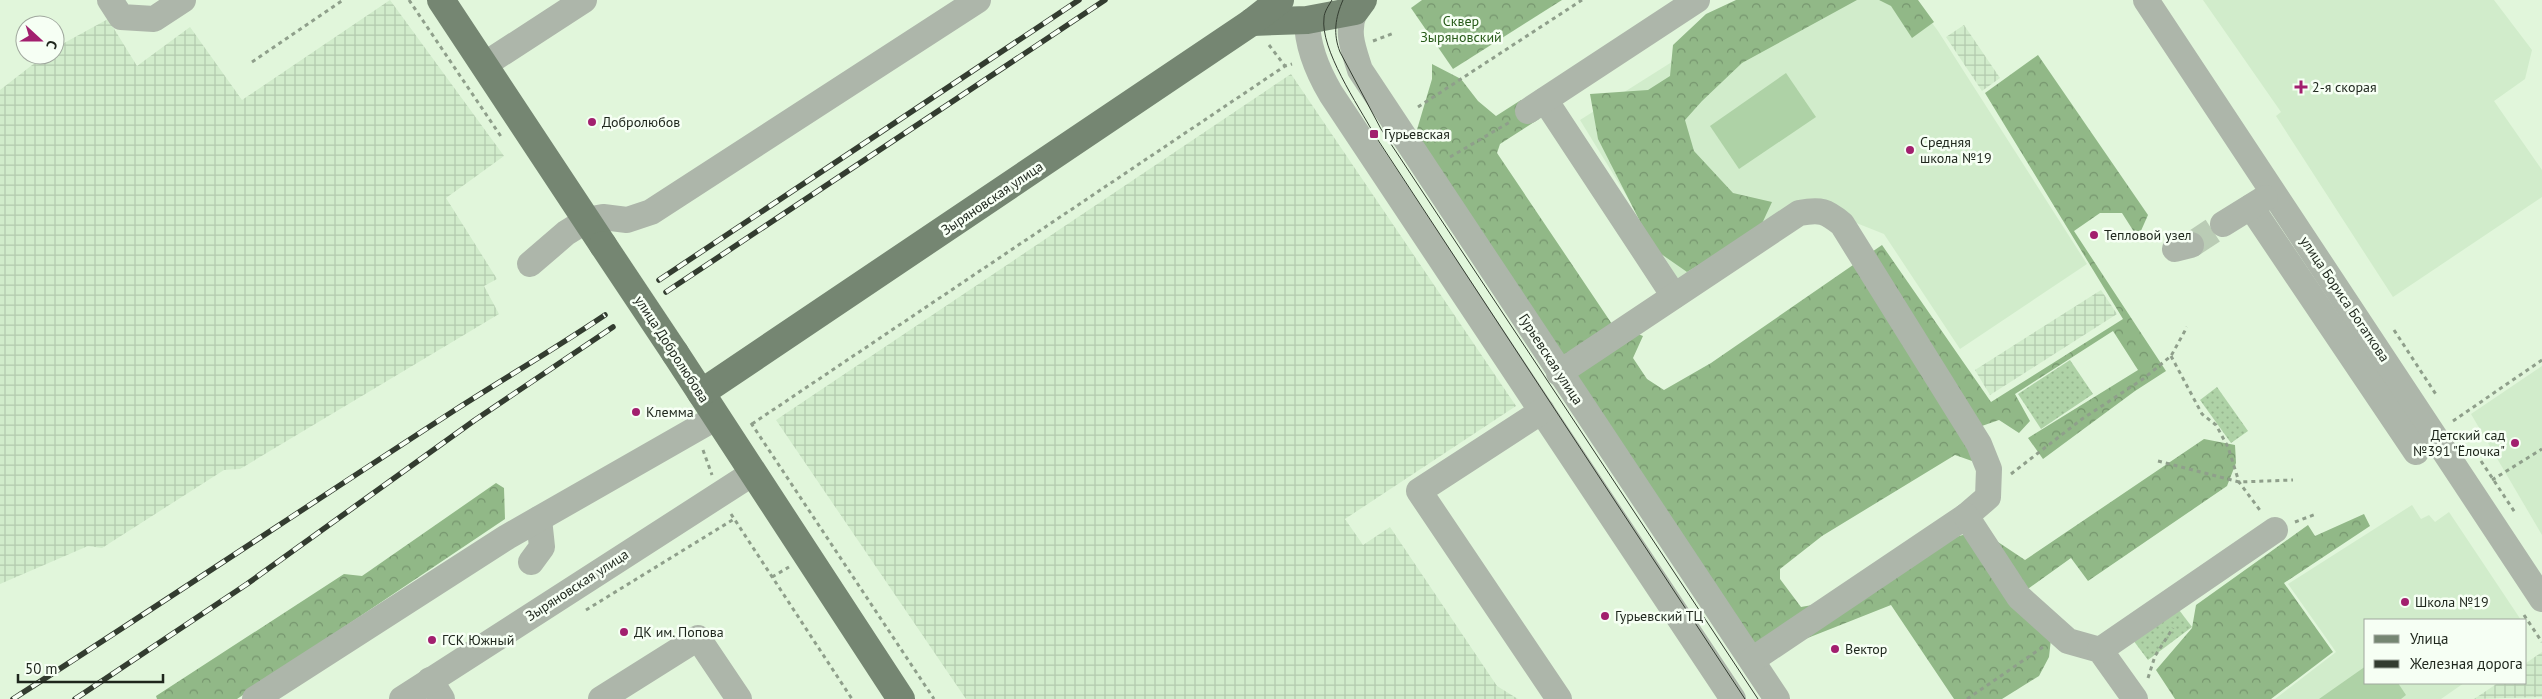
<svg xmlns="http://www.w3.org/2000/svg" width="2542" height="699" font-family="'PT Sans',sans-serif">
<defs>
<pattern id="industrial-grid" width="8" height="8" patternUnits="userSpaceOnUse" patternTransform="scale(1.25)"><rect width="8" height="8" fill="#d1eccb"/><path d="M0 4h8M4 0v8" fill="none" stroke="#b3caae"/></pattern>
<pattern id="grass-dots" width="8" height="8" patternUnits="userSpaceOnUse" patternTransform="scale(1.25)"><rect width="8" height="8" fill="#aed2a6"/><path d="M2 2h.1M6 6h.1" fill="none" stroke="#95b48e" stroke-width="1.8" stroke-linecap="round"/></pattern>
<pattern id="forest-crowns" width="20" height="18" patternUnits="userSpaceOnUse" patternTransform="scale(1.25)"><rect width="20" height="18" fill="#91b887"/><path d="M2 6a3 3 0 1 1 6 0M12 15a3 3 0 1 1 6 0" fill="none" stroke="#76956e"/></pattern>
</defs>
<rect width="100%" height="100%" fill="#e1f6db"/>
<g fill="#d1eccb">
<polygon points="1770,0 1915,0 1938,31 2087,264 1960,349 1884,234 1801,201 1679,281 1580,120"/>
<polygon points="2203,0 2494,0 2532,50 2525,79 2494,101 2542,170 2542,197 2393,297 2276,116 2281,112"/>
<polygon points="2542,366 2542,535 2471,414"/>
<polygon points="2412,505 2421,519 2429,515 2435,522 2449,512 2521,620 2366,620 2366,683 2464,683 2441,699 2275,699 2336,652 2288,584"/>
</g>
<g fill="url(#industrial-grid)">
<polygon points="390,0 504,156 446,198 497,279 484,286 499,314 240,469 224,470 102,548 88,546 0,584 0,90 45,55 55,55 55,48 108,19 137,66 190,27 242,100"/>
<polygon points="1964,25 2000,78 1982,91 1946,37"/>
<polygon points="1291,74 1516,406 1345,519 1363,545 1390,527 1497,686 1518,699 966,699 776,420"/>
<polygon points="2101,290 2117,314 1990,395 1975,370"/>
<polygon points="2542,652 2542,697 2474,699 2498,683 2526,683 2526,663"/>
</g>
<g fill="url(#grass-dots)">
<polygon points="2070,360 2093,394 2041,429 2018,394"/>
<polygon points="2217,387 2248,431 2231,443 2200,400"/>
<polygon points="2173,602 2192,627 2148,660 2130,636"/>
</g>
<g fill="url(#forest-crowns)">
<polygon points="1422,0 1562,0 1453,69 1411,8"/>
<polygon points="1736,0 1857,0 1742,63 1702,101 1685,120 1694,151 1733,193 1772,202 1759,230 1687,272 1654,249 1598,139 1590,94 1648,90 1670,76 1673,45 1706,14"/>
<polygon points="1879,0 1918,0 1934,22 1912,38 1891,6"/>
<polygon points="2038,55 2148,215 2140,233 2136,235 2122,213 2100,213 2074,231 2166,371 2135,391 2043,459 2028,438 2138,370 2113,331 2015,394 2030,421 2019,433 1999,420 1979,427 1972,461 1955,455 1822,536 1780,569 1780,579 1801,607 1829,602 1928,545 1980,530 2025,560 2204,439 2235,445 2236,463 2227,486 2088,581 2071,558 2025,591 2051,639 2049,657 2039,676 2002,699 1954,699 1891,605 1775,651 1756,648 1416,133 1432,79 1432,64 1461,79 1478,101 1496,116 1521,100 1539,119 1500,144 1497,153 1612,324 1643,336 1633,358 1647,379 1664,390 1711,363 1882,245 1991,402 2123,319 1985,93"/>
<polygon points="496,483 504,488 505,519 237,699 157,699 156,696 344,574 362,576"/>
<polygon points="2364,514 2370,526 2284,583 2333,652 2271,699 2175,699 2156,670 2192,628 2196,605 2308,525 2315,536"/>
</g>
<g fill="#aed2a6">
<polygon points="1786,73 1816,117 1739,169 1710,126"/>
<polygon points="2366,666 2366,683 2398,683 2406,695 2401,699 2319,699"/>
</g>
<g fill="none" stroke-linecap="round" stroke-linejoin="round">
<polyline stroke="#baccb5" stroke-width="26" stroke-dasharray="26 13" stroke-linecap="butt" points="2191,245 2223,224"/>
<g stroke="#8f9f8b" stroke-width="3" stroke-dasharray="4 4" stroke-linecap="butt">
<polyline points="409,0 502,138"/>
<polyline points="1373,41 1394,33"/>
<polyline points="1269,45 1285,66"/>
<polyline points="252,62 343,0"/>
<polyline points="1418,107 1582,0"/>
<polyline points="1450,157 1510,122"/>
<polyline points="2394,330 2437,396"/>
<polyline points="2171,356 2202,414 2216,425 2228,447 2239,482 2262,513"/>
<polyline points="2453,421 2542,360"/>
<polyline points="751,423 934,699"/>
<polyline points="752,424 1285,66 1292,64"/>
<polyline points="703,450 712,475"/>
<polyline points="2158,461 2239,482 2293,480"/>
<polyline points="2481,461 2516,514"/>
<polyline points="2011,474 2082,419 2143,379 2171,356 2187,327"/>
<polyline points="2492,480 2542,449"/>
<polyline points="731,514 852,699"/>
<polyline points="2295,522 2316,514"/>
<polyline points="772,577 789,567"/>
<polyline points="586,610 734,519"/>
<polyline points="2524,615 2542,642"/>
<polyline points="2148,678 2155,656 2173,628"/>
<polyline points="1967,699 2043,647"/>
</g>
<g stroke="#adb6aa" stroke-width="26">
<polyline points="110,0 121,17 154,19 183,0"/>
<polyline points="2146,0 2542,599"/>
<path d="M 1355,11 C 1346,32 1353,48 1360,70 L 1777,699"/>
<path d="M 1307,20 C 1307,47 1318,72 1331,94 L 1733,699"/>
<polyline points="484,65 584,0"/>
<polyline points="1545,100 1674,296"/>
<polyline points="1528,111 1697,0"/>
<polyline points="2251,207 2416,452"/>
<polyline points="2223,224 2265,198"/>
<polyline points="2175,249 2191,245"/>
<polyline points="530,264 566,233 587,220 603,217 627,220 651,212 978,0"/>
<path d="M 1559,373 L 1799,213 C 1821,209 1826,211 1842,224 L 1979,444 L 1989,469 L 1988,497 L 1966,516 L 1752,660"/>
<polyline points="1542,411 1419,491 1559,699"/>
<polyline points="1966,516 2019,597 2068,641 2100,650 2135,699"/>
<polyline points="531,562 542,547 539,519"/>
<polyline points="2100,650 2275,530"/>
<polyline points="430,680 442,699"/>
<polyline points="255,699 507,537 717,417"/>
<polyline points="402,699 753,473"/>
<polyline points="601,699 698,638 739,699"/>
</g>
<g stroke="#758672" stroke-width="28">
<polyline points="441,0 603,245"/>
<polyline points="1252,22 1307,20 1355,11 1363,0"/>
<polyline points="675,353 901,699"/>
<polyline points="701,393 1252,22 1280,0"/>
</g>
<g stroke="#333c30" stroke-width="1">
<path d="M 1332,0 C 1329,5 1324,12 1324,18 C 1320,49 1358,105 1374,134 L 1745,699"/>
<path d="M 1343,0 C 1335,18 1333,34 1340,52 L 1381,129 L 1758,699"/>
</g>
<g stroke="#333c30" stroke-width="5.5">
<g id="rail">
<polyline points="659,280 1079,0"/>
<polyline points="666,292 1105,0"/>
<path d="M 13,699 C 161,604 307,506 455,410 C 505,378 556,348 605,315"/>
<polyline points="75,699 247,584 475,420 613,327"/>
</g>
</g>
<use href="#rail" stroke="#f6fff4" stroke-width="4" stroke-dasharray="11" stroke-linecap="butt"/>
<polyline stroke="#758672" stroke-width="28" points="603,245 675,353"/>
</g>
<g fill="#a21f6e" stroke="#f6fff4" stroke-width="2">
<path d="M2298.5 79.5h5v5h5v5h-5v5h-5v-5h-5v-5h5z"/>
<circle cx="592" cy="122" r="5"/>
<rect x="1369" y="129" width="10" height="10" rx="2.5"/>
<circle cx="1910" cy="150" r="5"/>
<circle cx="2094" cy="235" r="5"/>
<circle cx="636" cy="412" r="5"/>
<circle cx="2515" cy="443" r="5"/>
<circle cx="2405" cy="602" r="5"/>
<circle cx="1605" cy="616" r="5"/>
<circle cx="624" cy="632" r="5"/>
<circle cx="432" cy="640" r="5"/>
<circle cx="1835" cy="649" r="5"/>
</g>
<g text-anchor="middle" stroke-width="5" stroke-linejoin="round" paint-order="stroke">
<g font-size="14" fill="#285b1a" stroke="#f6fff4">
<text x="1461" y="26">Cквер<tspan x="1461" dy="16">Зыряновский</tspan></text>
</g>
<g font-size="14" fill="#1e261c" stroke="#f6fff4" text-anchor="start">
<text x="2312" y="92">2-я скорая</text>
<text x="602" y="127">Добролюбов</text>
<text x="1384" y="139">Гурьевская</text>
<text x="1920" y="147">Средняя<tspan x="1920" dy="16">школа №19</tspan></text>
<text x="2104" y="240">Тепловой узел</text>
<text x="646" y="417">Клемма</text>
<text x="2505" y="440" text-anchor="end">Детский сад<tspan x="2505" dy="16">№391 "Ёлочка"</tspan></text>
<text x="2415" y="607">Школа №19</text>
<text x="1615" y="621">Гурьевский ТЦ</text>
<text x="634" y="637">ДК им. Попова</text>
<text x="442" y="645">ГСК Южный</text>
<text x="1845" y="654">Вектор</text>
</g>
<g font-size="14" fill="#1e261c" stroke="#f6fff4">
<text transform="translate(992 198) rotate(-34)" y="5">Зыряновская улица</text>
<text transform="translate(2345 299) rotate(56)" y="5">улица Бориса Богаткова</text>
<text transform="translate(672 349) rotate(57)" y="5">улица Добролюбова</text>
<text transform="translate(1551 359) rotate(57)" y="5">Гурьевская улица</text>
<text transform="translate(577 585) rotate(-33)" y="5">Зыряновская улица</text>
</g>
</g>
<rect x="2364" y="619" width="162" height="65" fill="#f6fff4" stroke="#a0a89e"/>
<rect x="2374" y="635" width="25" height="8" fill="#758672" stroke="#a0a89e"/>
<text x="2410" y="644" font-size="15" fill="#1e261c">Улица</text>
<rect x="2374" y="660" width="25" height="8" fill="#333c30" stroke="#a0a89e"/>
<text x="2410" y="669" font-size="15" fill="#1e261c">Железная дорога</text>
<g transform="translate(40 40) rotate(111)"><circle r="24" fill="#f6fff4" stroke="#a0a89e"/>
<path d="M0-4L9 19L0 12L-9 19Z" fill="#a21f6e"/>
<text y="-8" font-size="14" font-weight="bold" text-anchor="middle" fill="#1e261c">С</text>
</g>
<path d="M18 674v8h145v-8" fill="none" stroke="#1e261c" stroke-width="2.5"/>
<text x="25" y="674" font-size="15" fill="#1e261c" stroke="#f6fff4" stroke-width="4" paint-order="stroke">50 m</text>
</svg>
